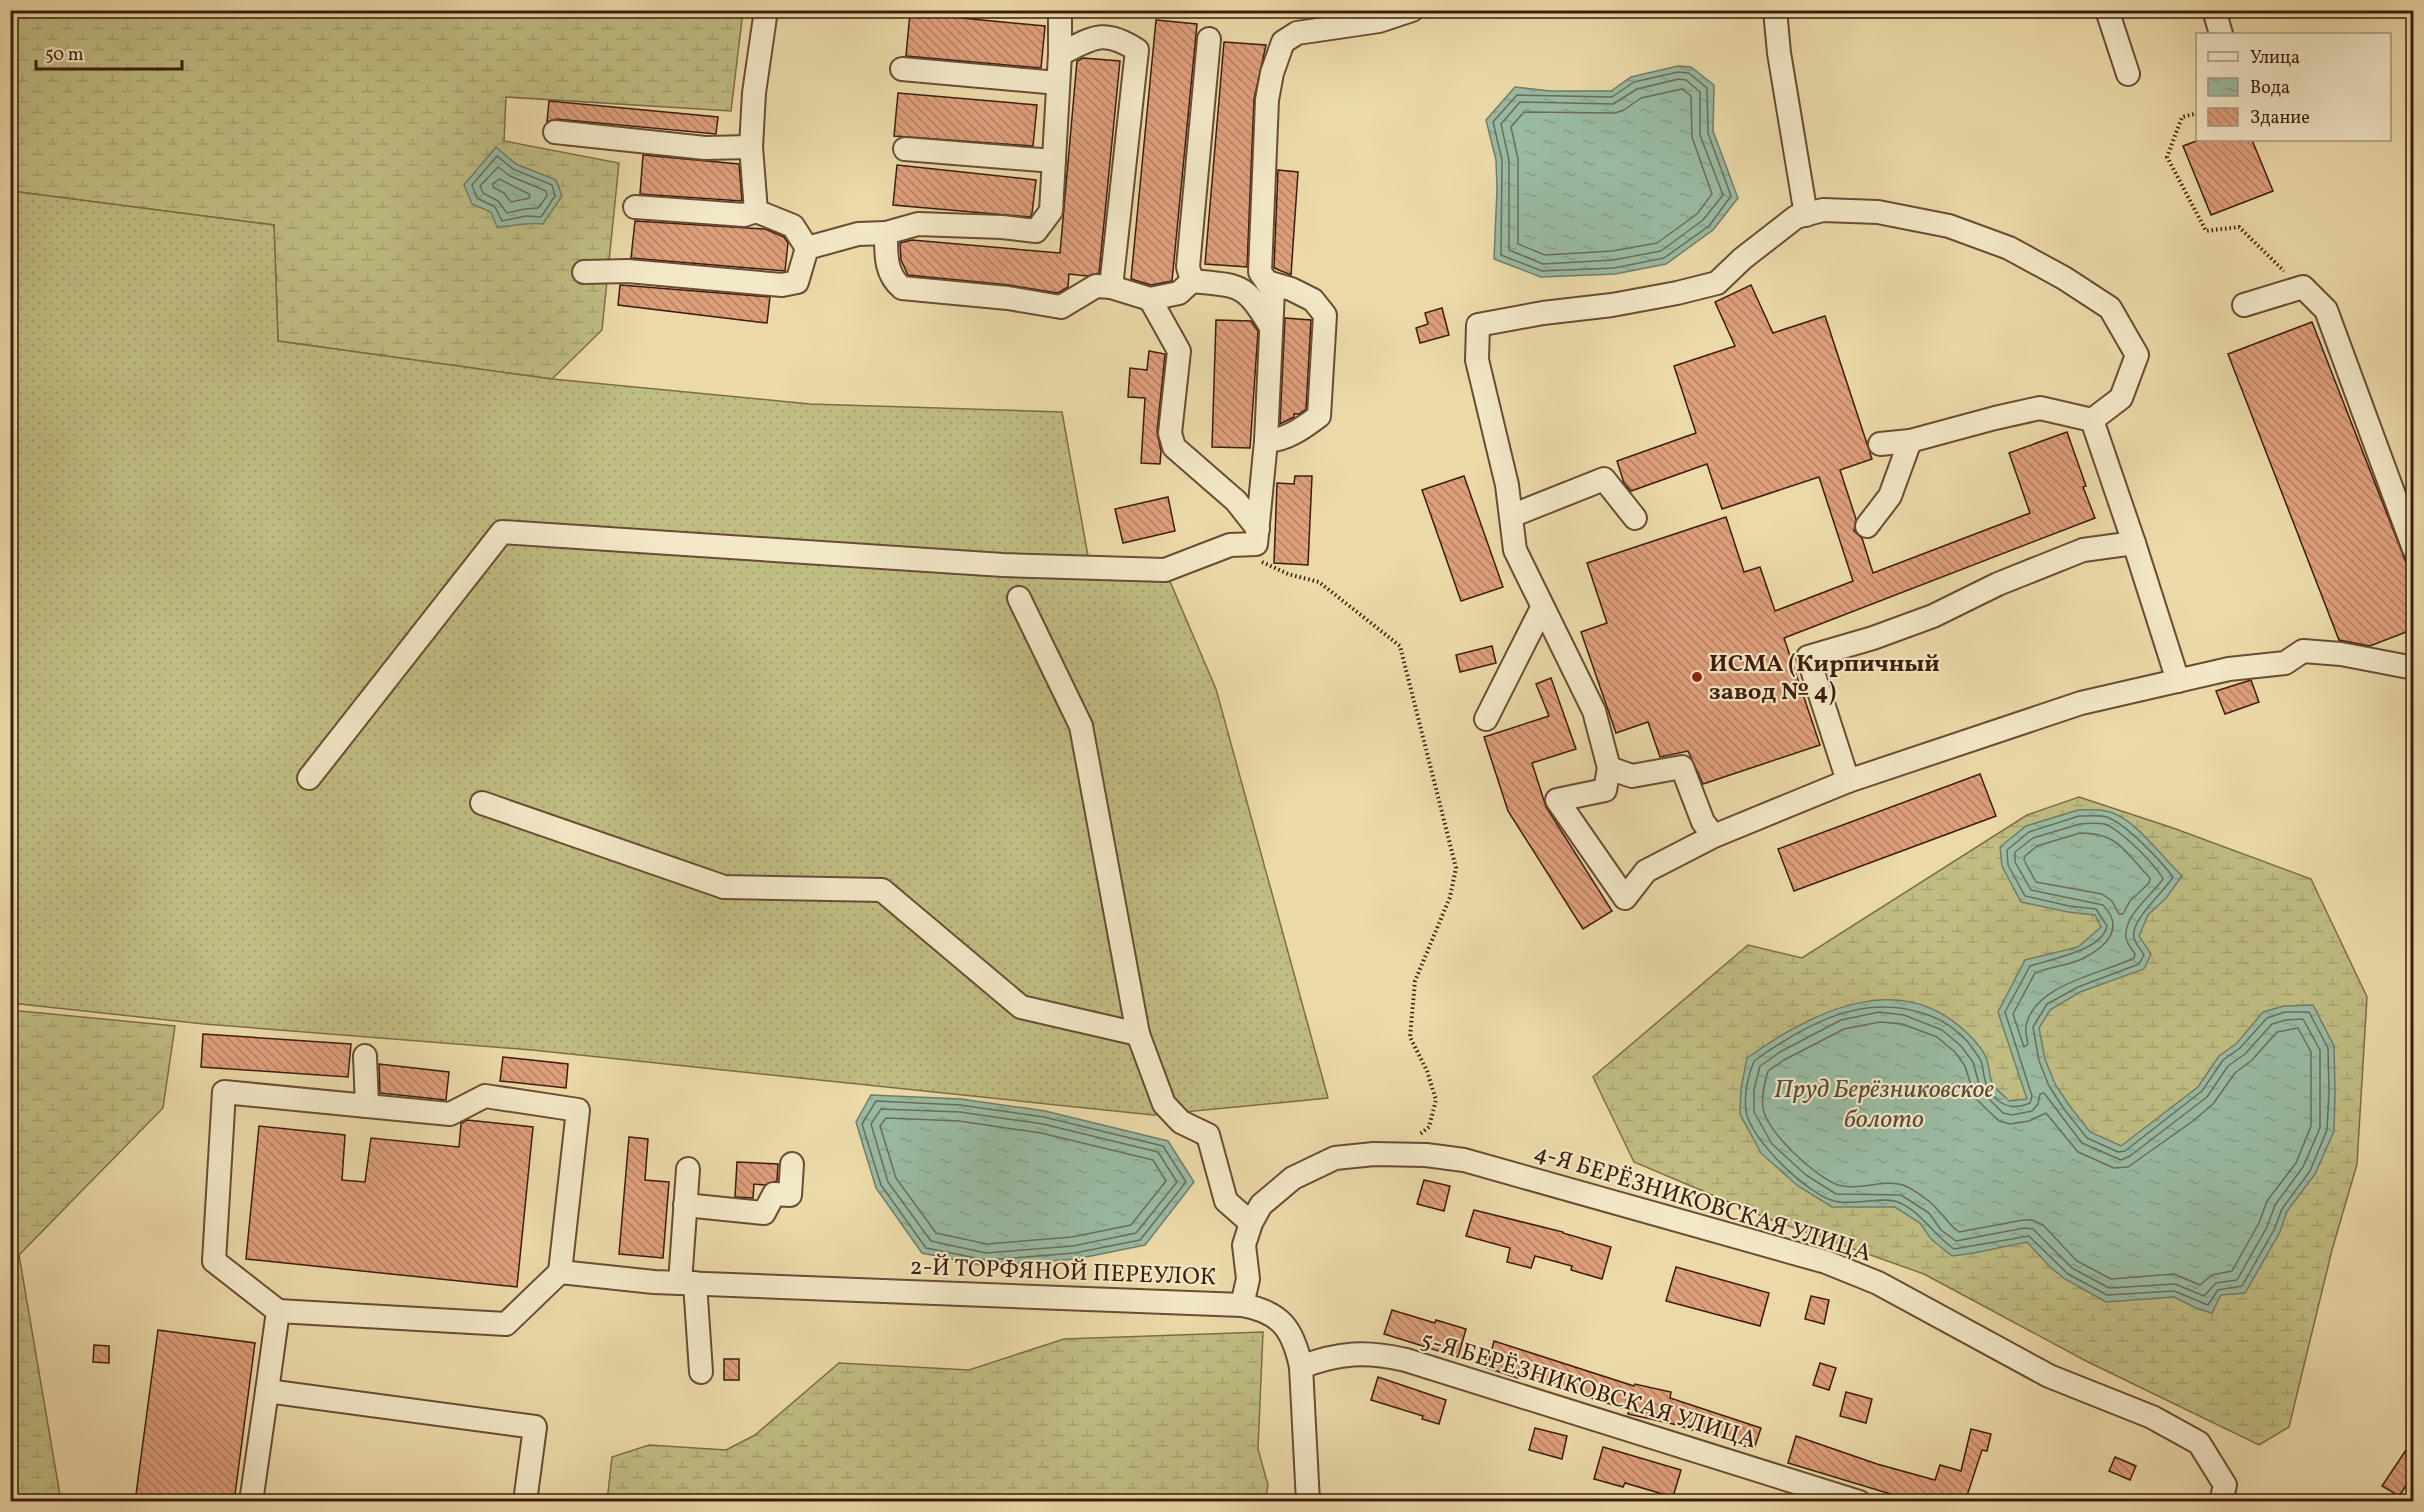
<svg xmlns="http://www.w3.org/2000/svg" width="2424" height="1512" font-family="Vollkorn,serif">
<defs>
<pattern id="wetland-marsh" width="20" height="14" patternUnits="userSpaceOnUse" patternTransform="scale(1.5)"><rect width="20" height="14" fill="#c0bd82"/><path d="M1 5h8M5 5V1M11 12h8M15 12V8" fill="none" stroke="#a6a26f"/></pattern>
<pattern id="garden-dots" width="8" height="8" patternUnits="userSpaceOnUse" patternTransform="scale(1.5)"><rect width="8" height="8" fill="#c0bd82"/><path d="M2 2h.1M6 6h.1" fill="none" stroke="#a6a26f" stroke-width="1.8" stroke-linecap="round"/></pattern>
<pattern id="water-ripples" width="26" height="14" patternUnits="userSpaceOnUse" patternTransform="scale(1.5)"><rect width="26" height="14" fill="#99bba3"/><path d="M2 4q2-2 4 0t4 0M15 11q2-2 4 0t4 0" fill="none" stroke="#85a08b"/></pattern>
<pattern id="building-back-hatch" width="6" height="6" patternUnits="userSpaceOnUse" patternTransform="scale(1.5)"><rect width="6" height="6" fill="#de9f7b"/><path d="M-1 5l2 2M0 0l6 6M5-1l2 2" fill="none" stroke="#b58163"/></pattern>
</defs>
<rect width="100%" height="100%" fill="#ebdaa8"/>
<filter id="stains"><feTurbulence type="fractalNoise" baseFrequency=".00333" numOctaves="4"/><feColorMatrix values="0 0 0 0 .2 0 0 0 0 .09 0 0 0 0 .02 0 0 0 .5 -.17"/></filter>
<radialGradient id="worn" r=".72"><stop offset=".6" stop-color="#630" stop-opacity="0"/><stop offset="1" stop-color="#630" stop-opacity=".3"/></radialGradient>
<g fill="url(#wetland-marsh)" stroke="#7e6c48" stroke-width="1.5">
<polygon points="11,11 743,11 731,111 506,97 504,141 619,163 602,330 552,379 278,341 274,225 11,191"/>
<polygon points="2079,797 2173,828 2311,879 2367,997 2357,1164 2332,1250 2289,1427 2259,1445 2086,1361 1924,1274 1769,1219 1634,1162 1593,1077 1748,945 1802,958 2027,815"/>
<polygon points="10,1010 175,1026 163,1108 19,1255 61,1501 11,1501"/>
<polygon points="1263,1332 1258,1449 1268,1485 1265,1501 607,1501 612,1457 649,1445 726,1450 755,1435 839,1363 969,1370 1064,1339"/>
</g>
<polygon fill="url(#garden-dots)" stroke="#7e6c48" stroke-width="1.5" points="11,191 274,225 278,341 552,379 810,404 1062,412 1088,556 1165,570 1216,689 1328,1098 1153,1115 532,1050 204,1024 11,1003"/>
<g fill="url(#water-ripples)" stroke="#747b67" stroke-width="1.5">
<polygon points="1678,66 1691,67 1714,85 1713,131 1738,198 1713,230 1666,264 1615,274 1541,277 1494,259 1497,189 1496,160 1486,120 1515,87 1550,91 1611,91 1631,77"/>
<path d="M 496,147 L 516,164 L 556,180 L 562,196 L 543,224 C 527,222 514,226 497,227 L 491,212 L 472,204 L 464,185 Z"/>
<path d="M 2078,810 C 2087,810 2097,809 2106,811 C 2134,816 2162,858 2182,876 L 2166,898 L 2148,915 L 2139,936 L 2151,954 L 2144,969 L 2080,992 L 2050,1010 L 2039,1028 L 2045,1059 L 2055,1084 L 2069,1105 L 2090,1132 L 2121,1146 L 2198,1087 L 2219,1056 L 2236,1044 L 2263,1012 L 2284,1006 L 2313,1005 L 2334,1046 L 2335,1092 L 2334,1131 L 2315,1174 L 2287,1211 L 2280,1232 L 2245,1293 L 2221,1295 L 2212,1313 L 2196,1308 L 2174,1297 L 2106,1302 L 2065,1279 L 2050,1267 L 2027,1242 L 1974,1253 L 1952,1256 L 1931,1239 L 1920,1223 L 1895,1207 L 1832,1207 L 1798,1186 L 1761,1153 L 1740,1114 L 1741,1089 L 1747,1058 C 1813,1011 1902,966 1970,1036 C 1976,1042 1984,1051 1986,1058 C 1990,1067 1989,1078 1993,1085 C 1997,1091 2005,1096 2009,1101 L 2027,1099 L 1998,1012 L 2025,960 L 2078,947 L 2101,927 L 2095,915 L 2068,912 L 2021,902 L 2002,866 L 2000,847 L 2026,826 Z"/>
<polygon points="871,1095 961,1099 1045,1111 1168,1141 1194,1182 1145,1245 1076,1259 985,1266 922,1253 876,1188 856,1122"/>
</g>
<g fill="none" stroke-linecap="round" stroke-linejoin="round">
<g stroke="#6b6c58" stroke-width="1.5">
<polygon points="1678,72 1689,73 1707,88 1708,133 1731,196 1709,226 1664,258 1614,268 1542,271 1501,255 1502,160 1493,122 1517,95 1612,97 1634,82"/>
<polygon points="1679,79 1686,80 1700,92 1700,135 1723,195 1703,220 1661,251 1613,260 1543,264 1509,250 1509,160 1501,124 1520,102 1613,104 1637,89"/>
<polygon points="1682,89 1691,96 1692,137 1712,194 1697,214 1657,243 1612,251 1545,255 1518,244 1518,159 1511,127 1524,112 1615,113 1624,110 1641,98"/>
<polygon points="497,156 513,169 552,185 555,196 541,217 526,216 502,221 495,207 477,198 472,185"/>
<polygon points="498,167 510,176 546,191 547,196 538,208 525,209 507,213 498,201 483,193 480,186"/>
<polygon points="499,179 529,194 530,198 511,202 504,193 493,187 493,184"/>
<path d="M 2079,816 C 2087,816 2099,815 2107,817 C 2126,824 2161,861 2173,877 C 2164,892 2130,920 2134,938 C 2135,943 2141,950 2144,955 L 2139,964 L 2078,987 L 2047,1004 L 2033,1027 L 2039,1061 L 2049,1086 L 2064,1109 L 2087,1138 L 2118,1152 L 2125,1151 L 2202,1091 L 2223,1060 L 2240,1048 L 2267,1018 L 2285,1012 L 2309,1012 L 2328,1048 L 2329,1092 L 2327,1130 L 2310,1171 L 2282,1209 L 2274,1230 L 2242,1286 L 2218,1290 L 2208,1305 L 2174,1291 L 2107,1295 L 2068,1274 L 2029,1236 L 1954,1249 C 1933,1235 1922,1212 1898,1202 C 1885,1196 1851,1206 1834,1201 C 1807,1194 1750,1139 1746,1111 C 1744,1095 1748,1076 1754,1061 C 1803,1026 1860,993 1922,1013 C 1940,1018 1956,1029 1968,1042 C 1972,1048 1978,1055 1981,1061 C 1984,1069 1983,1080 1988,1088 C 1997,1105 2012,1111 2030,1103 L 2032,1096 L 2005,1012 L 2030,966 C 2050,959 2102,951 2107,926 L 2096,909 L 2069,906 L 2025,896 L 2008,865 L 2007,850 L 2029,832 Z"/>
<path d="M 2080,824 C 2087,824 2097,822 2104,824 C 2119,828 2156,865 2163,879 C 2152,895 2123,916 2126,938 C 2127,944 2132,949 2135,954 L 2134,958 C 2102,974 2034,984 2026,1026 C 2025,1032 2027,1039 2028,1044 L 2024,1047 L 2013,1014 L 2035,973 C 2050,966 2069,966 2084,958 C 2107,946 2125,928 2103,905 L 2031,890 L 2015,862 L 2015,852 L 2033,838 Z"/>
<path d="M 2080,833 C 2120,833 2125,853 2150,878 L 2149,883 L 2130,901 L 2123,914 L 2119,914 L 2112,901 L 2102,894 L 2036,882 L 2024,860 L 2025,856 L 2037,846 Z"/>
<polygon points="1879,1012 1904,1015 1942,1030 1961,1046 1973,1062 1981,1091 2003,1113 2012,1115 2032,1111 2038,1104 2040,1094 2044,1093 2082,1143 2121,1160 2130,1156 2207,1097 2228,1066 2245,1054 2272,1024 2286,1020 2303,1019 2320,1050 2320,1128 2303,1167 2275,1205 2267,1227 2237,1280 2216,1283 2204,1296 2175,1284 2109,1288 2072,1268 2033,1229 2024,1228 1956,1241 1941,1230 1929,1213 1901,1195 1836,1194 1806,1175 1772,1144 1754,1112 1754,1090 1760,1066 1780,1052 1841,1020"/>
<path d="M 1880,1022 L 1902,1024 L 1937,1037 L 1955,1052 L 1965,1066 L 1975,1098 L 1999,1121 L 2010,1124 L 2029,1121 L 2046,1113 L 2078,1152 L 2114,1168 L 2128,1167 L 2193,1121 L 2213,1104 L 2235,1073 L 2252,1060 L 2277,1032 L 2298,1028 L 2311,1052 L 2311,1126 L 2296,1163 L 2267,1201 L 2259,1223 L 2232,1271 L 2212,1275 L 2200,1285 L 2174,1274 L 2111,1279 L 2077,1261 L 2043,1225 L 2032,1220 L 2023,1220 L 1959,1232 C 1949,1225 1945,1217 1937,1209 C 1929,1200 1913,1189 1903,1185 C 1883,1179 1859,1191 1838,1185 C 1815,1177 1767,1132 1763,1108 C 1761,1096 1765,1082 1768,1071 L 1784,1060 L 1844,1029 Z"/>
<polygon points="876,1101 960,1105 1044,1117 1163,1146 1186,1182 1140,1240 1075,1253 986,1260 926,1248 881,1185 862,1124"/>
<polygon points="881,1109 960,1112 1043,1124 1158,1152 1177,1182 1136,1233 1073,1246 986,1253 931,1241 888,1182 871,1124"/>
<polygon points="886,1118 959,1121 1041,1133 1153,1160 1166,1181 1131,1225 1072,1237 987,1244 936,1233 896,1178 880,1126"/>
</g>
</g>
<g fill="url(#building-back-hatch)" stroke="#3d1c0d" stroke-width="1.5">
<polygon points="910,13 1045,26 1041,68 906,56"/>
<polygon points="1156,20 1197,24 1172,281 1151,285 1131,279"/>
<polygon points="1224,42 1266,45 1254,99 1247,267 1205,264"/>
<polygon points="1083,58 1120,61 1099,273 1087,276 1069,274 1068,287 1058,293 1009,285 908,275 901,260 900,243 912,240 1060,253 1077,61"/>
<polygon points="898,93 1037,105 1033,146 894,136"/>
<polygon points="549,101 718,117 716,134 556,119 547,122"/>
<polygon points="2199,140 2252,140 2273,191 2211,215 2183,146"/>
<polygon points="643,155 739,164 742,201 640,194"/>
<polygon points="897,165 1036,180 1032,213 1030,217 893,205"/>
<polygon points="1278,170 1298,172 1291,275 1274,268"/>
<polygon points="635,221 765,229 784,237 788,243 785,271 631,258"/>
<polygon points="620,285 770,297 767,323 618,305"/>
<polygon points="1751,285 1773,333 1825,316 1872,459 1840,470 1856,519 1854,531 1862,538 1873,573 2030,513 2009,453 2067,432 2086,486 2083,487 2095,518 1784,638 1820,745 1703,784 1688,751 1660,757 1648,722 1616,733 1581,632 1607,623 1587,563 1726,517 1744,572 1760,567 1775,611 1853,581 1819,477 1722,509 1707,464 1631,491 1624,483 1617,461 1696,433 1674,366 1735,346 1715,302"/>
<polygon points="1442,308 1449,335 1420,343 1416,328 1428,324 1425,313"/>
<polygon points="1285,318 1311,320 1306,409 1299,414 1294,414 1294,417 1280,424"/>
<polygon points="1216,320 1251,321 1258,331 1250,448 1212,447"/>
<polygon points="2312,322 2414,583 2414,629 2370,646 2339,640 2228,354"/>
<polygon points="1149,351 1165,354 1157,432 1161,451 1160,464 1141,463 1145,398 1128,397 1130,368 1147,370"/>
<polygon points="1295,476 1312,476 1308,565 1274,563 1277,483 1294,484"/>
<polygon points="1464,476 1503,587 1461,601 1422,490"/>
<polygon points="1168,497 1175,531 1123,543 1115,509"/>
<polygon points="1492,646 1496,663 1460,672 1456,655"/>
<polygon points="1551,678 1576,749 1532,763 1546,807 1612,911 1583,929 1508,811 1484,737 1549,716 1536,684"/>
<polygon points="2251,680 2259,702 2225,714 2216,691"/>
<polygon points="1980,774 1996,816 1794,891 1778,849"/>
<polygon points="203,1034 351,1044 348,1077 201,1067"/>
<polygon points="503,1057 568,1064 566,1088 500,1081"/>
<polygon points="379,1064 449,1072 446,1100 380,1093"/>
<polygon points="467,1120 533,1127 517,1287 246,1259 259,1126 345,1135 342,1180 365,1182 371,1138 459,1147 461,1124"/>
<polygon points="629,1137 648,1139 645,1180 669,1182 663,1258 619,1254"/>
<polygon points="737,1162 778,1164 777,1181 765,1185 754,1184 753,1198 735,1197"/>
<polygon points="1424,1180 1450,1186 1444,1211 1417,1204"/>
<polygon points="1474,1210 1563,1232 1563,1233 1611,1247 1602,1279 1571,1270 1572,1266 1535,1256 1531,1268 1507,1262 1510,1248 1466,1236"/>
<polygon points="1676,1267 1769,1293 1760,1326 1666,1301"/>
<polygon points="1811,1296 1829,1300 1824,1324 1805,1319"/>
<polygon points="1392,1310 1435,1323 1436,1320 1466,1329 1458,1357 1384,1334"/>
<polygon points="158,1330 255,1343 234,1502 135,1502"/>
<polygon points="1494,1341 1634,1386 1635,1384 1671,1392 1670,1398 1761,1428 1754,1449 1673,1424 1628,1414 1629,1410 1519,1375 1518,1378 1487,1368"/>
<polygon points="94,1345 109,1346 109,1363 93,1362"/>
<rect x="724" y="1359" width="15" height="21"/>
<polygon points="1820,1363 1836,1368 1829,1390 1813,1385"/>
<polygon points="1378,1377 1446,1400 1439,1424 1422,1419 1423,1416 1371,1400"/>
<polygon points="1846,1392 1872,1399 1866,1423 1840,1416"/>
<polygon points="1535,1428 1567,1436 1562,1459 1529,1450"/>
<polygon points="1971,1429 1991,1434 1987,1451 1982,1450 1965,1502 1917,1502 1788,1463 1796,1436 1877,1464 1935,1480 1940,1465 1961,1471"/>
<polygon points="2414,1438 2414,1474 2399,1496 2382,1486"/>
<polygon points="1603,1447 1681,1470 1673,1497 1625,1483 1623,1487 1594,1479"/>
<polygon points="2115,1457 2136,1466 2130,1480 2109,1471"/>
</g>
<g fill="none" stroke-linecap="round" stroke-linejoin="round">
<g stroke="#684c34" stroke-width="26">
<g id="minor">
<polyline points="766,10 754,93 751,147 756,211 793,226 807,248"/>
<path d="M 1060,10 L 1060,54 L 1051,211 L 1036,231 L 1002,227 L 918,224 L 886,233 C 886,254 885,274 902,288 L 1008,298 L 1061,307 L 1096,286 L 1111,287 L 1150,299"/>
<polyline points="1775,10 1779,53 1806,215"/>
<polyline points="2107,10 2128,74"/>
<polyline points="2214,10 2221,34"/>
<path d="M 1060,54 C 1093,38 1103,28 1137,50 L 1111,287"/>
<polyline points="902,69 1058,83"/>
<polyline points="555,132 705,148 751,147"/>
<polyline points="905,149 1054,161"/>
<polyline points="635,207 744,215 756,211"/>
<polyline points="584,272 628,271 782,285 797,282 807,248 858,234 886,233"/>
<polyline points="1192,281 1188,267 1209,39"/>
<polyline points="2244,305 2303,287 2326,310 2414,549"/>
<path d="M 1266,441 C 1287,440 1303,428 1319,416 L 1325,315 L 1313,300 L 1291,289 L 1267,282"/>
<polyline points="1880,444 1910,441 1995,418 2040,408 2092,420 2134,543 2083,550 1998,584 1933,616 1873,638 1808,657 1848,781 2081,703 2229,669 2285,663 2303,651 2341,654 2414,668"/>
<polyline points="1511,516 1604,479 1635,518"/>
<polyline points="1867,526 1890,496 1910,441"/>
<path d="M 1258,529 L 1236,501 L 1174,447 L 1170,433 L 1179,351 L 1150,299 L 1179,293 L 1192,281 C 1242,286 1244,283 1271,327"/>
<polyline points="2134,543 2178,681"/>
<polyline points="1019,598 1081,726 1138,1034 1164,1104 1181,1122 1208,1135 1226,1201 1251,1223"/>
<polyline points="1486,719 1542,608"/>
<polyline points="1609,768 1594,711 1515,550 1507,485 1477,360 1478,325 1543,313 1612,305 1677,293 1717,283 1742,259 1796,217 1823,210 1878,212 1949,226 2009,248 2064,278 2110,308 2137,355 2121,398 2092,420"/>
<polyline points="309,778 502,532 1003,565 1165,570 1230,545 1256,544 1266,441 1273,291 1260,272 1267,100 1272,73 1283,42 1297,33 1379,21 1412,10"/>
<polyline points="482,803 724,887 882,890 1021,1007 1138,1034"/>
<polyline points="1714,836 1646,871 1625,898 1557,800 1605,790 1609,768 1632,776 1682,767 1703,822 1714,836 1848,781"/>
<polyline points="365,1056 367,1106 224,1092 214,1261 278,1311 267,1391 535,1427 525,1502"/>
<path d="M 367,1106 L 450,1114 L 485,1096 L 578,1110 L 560,1272 L 654,1282 L 1242,1305 C 1281,1312 1293,1329 1301,1367 L 1308,1502"/>
<polyline points="685,1205 764,1213 774,1194 790,1195 792,1164"/>
<polyline points="680,1283 688,1169"/>
<polyline points="695,1283 701,1372"/>
<polyline points="1242,1305 1248,1279 1244,1245 1251,1223 1261,1205 1293,1178 1335,1158 1374,1154 1426,1155 1464,1160 1826,1262 1878,1283 2049,1376 2152,1417 2199,1443 2225,1485 2221,1502"/>
<polyline points="278,1311 506,1324 560,1272"/>
<path d="M 1301,1367 C 1340,1352 1366,1351 1406,1360 L 1859,1502"/>
<polyline points="251,1502 267,1391"/>
</g>
</g>
<g stroke="#3d1c0d" stroke-width="4" stroke-dasharray="1.5 3" stroke-linecap="butt">
<polyline points="2198,113 2182,117 2167,157 2206,231 2239,227 2284,271"/>
<polyline points="1262,562 1288,574 1319,582 1400,646 1456,868 1450,897 1415,981 1410,1037 1427,1071 1436,1100 1429,1127 1419,1135"/>
</g>
<use href="#minor" stroke="#f2e7c6" stroke-width="22"/>
</g>
<circle fill="#8f2418" stroke="#f2e7c6" stroke-width="2" cx="1697" cy="677" r="6"/>
<g text-anchor="middle" stroke-width="4.5" stroke-linejoin="round" paint-order="stroke">
<g font-size="24" font-weight="bold" fill="#3d1c0d" stroke="#f2e7c6" text-anchor="start">
<text x="1709" y="671">ИСМА (Кирпичный<tspan x="1709" dy="28">завод № 4)</tspan></text>
</g>
<g font-size="24" fill="#3d1c0d" stroke="#f2e7c6">
<text transform="translate(1703 1202) rotate(17)" y="8">4-Я БЕРЁЗНИКОВСКАЯ УЛИЦА</text>
<text transform="translate(1063 1271) rotate(2)" y="8">2-Й ТОРФЯНОЙ ПЕРЕУЛОК</text>
<text transform="translate(1589 1389) rotate(17)" y="8">5-Я БЕРЁЗНИКОВСКАЯ УЛИЦА</text>
</g>
<g font-size="26" font-style="italic" fill="#594c3a" stroke="#f2e7c6">
<text x="1884" y="1097">Пруд Берёзниковское<tspan x="1884" dy="30">болото</tspan></text>
</g>
</g>
<rect width="2424" height="1512" fill="none" stroke="#ebdaa8" stroke-width="36"/>
<rect x="12" y="12" width="2400" height="1488" fill="none" stroke="#3d1c0d" stroke-width="3"/>
<rect x="18" y="18" width="2388" height="1476" fill="none" stroke="#3d1c0d" stroke-width="1.5"/>
<rect x="2196" y="33" width="195" height="108" fill="#f2e7c6" stroke="#aa967c" stroke-width="1.5"/>
<rect x="2208" y="52" width="30" height="9" fill="#f2e7c6" stroke="#aa967c" stroke-width="1.5"/>
<text x="2250" y="63" font-size="18" fill="#3d1c0d">Улица</text>
<rect x="2208" y="78" width="30" height="18" fill="url(#water-ripples)" stroke="#aa967c" stroke-width="1.5"/>
<text x="2250" y="93" font-size="18" fill="#3d1c0d">Вода</text>
<rect x="2208" y="108" width="30" height="18" fill="url(#building-back-hatch)" stroke="#aa967c" stroke-width="1.5"/>
<text x="2250" y="123" font-size="18" fill="#3d1c0d">Здание</text>
<path d="M36 60v9h146v-9" fill="none" stroke="#3d1c0d" stroke-width="3"/>
<text x="45" y="60" font-size="18" fill="#3d1c0d" stroke="#f2e7c6" stroke-width="4.5" paint-order="stroke">50 m</text>
<rect width="100%" height="100%" filter="url(#stains)"/>
<rect width="100%" height="100%" fill="url(#worn)"/>
</svg>
